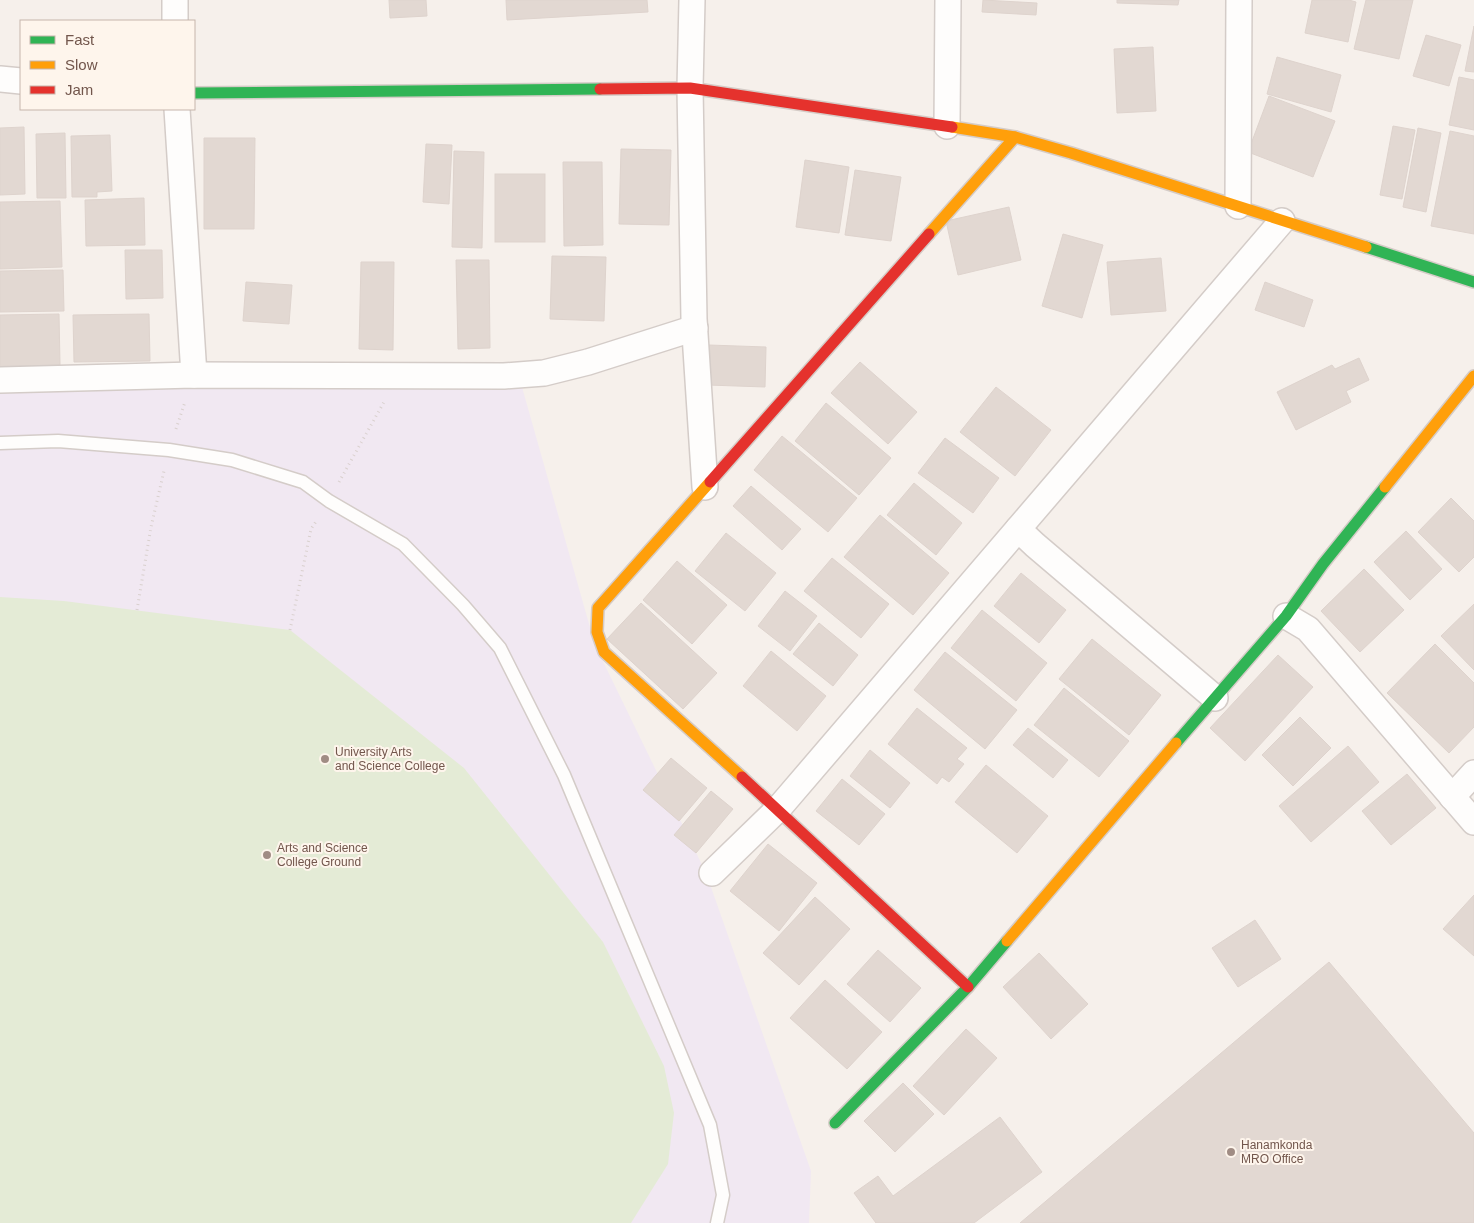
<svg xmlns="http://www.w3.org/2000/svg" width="1474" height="1223" font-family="Arial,sans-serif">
<rect width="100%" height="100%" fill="#f6f0eb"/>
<polygon fill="#f1e8f2" points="518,373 595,645 706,873 811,1171 809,1223 0,1223 0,383 191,388 396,385"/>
<polygon fill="#e4ebd6" points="0,597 64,601 290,630 464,768 603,942 664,1066 674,1113 668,1164 631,1223 0,1223"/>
<g fill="#e2d8d2" stroke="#ded3cd">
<polygon points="389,0 426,0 427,16 390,18"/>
<polygon points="506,0 647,0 648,12 507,20"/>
<polygon points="983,0 1037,3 1036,15 982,12"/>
<polygon points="1117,0 1179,0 1178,5 1117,3"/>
<polygon points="1312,0 1349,0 1356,2 1348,42 1305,33"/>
<polygon points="1366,0 1413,0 1399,59 1354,49"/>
<polygon points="1474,26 1474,72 1465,71"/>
<polygon points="1426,35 1461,45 1449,86 1413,76"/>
<polygon points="1153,47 1156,111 1117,113 1114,49"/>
<polygon points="1277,57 1341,75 1331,112 1267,94"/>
<polygon points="1459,77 1474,80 1474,130 1449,125"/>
<polygon points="1269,96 1335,121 1313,177 1248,152"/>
<polygon points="1393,126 1415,130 1402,199 1380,195"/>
<polygon points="24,127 25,194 0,195 0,128"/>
<polygon points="1418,128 1441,133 1426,212 1403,207"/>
<polygon points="1450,131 1474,136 1474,234 1431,226"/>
<polygon points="65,133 66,198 37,198 36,134"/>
<polygon points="110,135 112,191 97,192 97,197 72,197 71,136"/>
<polygon points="204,138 255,138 254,229 204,229"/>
<polygon points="426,144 452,145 449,204 423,202"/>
<polygon points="621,149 671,150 669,225 619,224"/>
<polygon points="454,151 484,152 482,248 452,247"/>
<polygon points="805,160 849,167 839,233 796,227"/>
<polygon points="563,162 602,162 603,245 564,246"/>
<polygon points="855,170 901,177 891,241 845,235"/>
<rect x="495" y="174" width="50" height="68"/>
<polygon points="144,198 145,245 86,246 85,200"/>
<polygon points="60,201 62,267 0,269 0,202"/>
<polygon points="1009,207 1021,260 958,275 946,221"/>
<polygon points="1063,234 1103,245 1082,318 1042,306"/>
<polygon points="125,250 162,250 163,298 126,299"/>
<polygon points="552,256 606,257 604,321 550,319"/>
<polygon points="1161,258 1166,311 1111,315 1107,262"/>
<polygon points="456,260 489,260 490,348 458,349"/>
<polygon points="361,262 394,262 393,350 359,349"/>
<polygon points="63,270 64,311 0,312 0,271"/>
<polygon points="246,282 292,285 289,324 243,321"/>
<polygon points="1265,282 1313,300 1304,327 1255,310"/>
<polygon points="59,314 60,365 0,367 0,315"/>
<polygon points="149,314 150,361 74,362 73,315"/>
<polygon points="709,345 766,347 765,387 708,385"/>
<polygon points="1359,358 1369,380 1346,391 1351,402 1296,430 1277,392 1332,365 1335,369"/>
<polygon points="860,362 917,412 888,444 831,393"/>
<polygon points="996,387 1051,430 1015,476 960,432"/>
<polygon points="826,403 891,458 859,495 795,441"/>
<polygon points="782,436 857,498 828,532 754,470"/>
<polygon points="945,438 999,478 973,513 918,473"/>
<polygon points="914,483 962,523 936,555 887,515"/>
<polygon points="751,486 801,529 782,550 733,506"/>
<polygon points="1451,498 1474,521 1474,557 1459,572 1418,532"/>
<polygon points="880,515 949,573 913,615 844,557"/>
<polygon points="1406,531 1442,569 1410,600 1374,562"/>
<polygon points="726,533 776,573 745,611 695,571"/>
<polygon points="832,558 889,604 861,638 804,591"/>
<polygon points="677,561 727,605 692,644 643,600"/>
<polygon points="1364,569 1404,610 1360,652 1321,611"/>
<polygon points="1021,573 1066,610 1039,643 994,606"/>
<polygon points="785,591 817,616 790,651 758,626"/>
<polygon points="641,603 717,673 683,709 607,639"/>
<polygon points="1474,604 1474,670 1441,636"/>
<polygon points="982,610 1047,663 1016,701 951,648"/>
<polygon points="819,623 858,655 833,686 793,654"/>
<polygon points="1092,639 1161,695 1129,735 1059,679"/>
<polygon points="1435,644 1474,683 1474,727 1449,753 1387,693"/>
<polygon points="771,651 826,696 797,731 743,686"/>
<polygon points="945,652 1017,710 985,749 914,690"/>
<polygon points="1278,655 1313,687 1245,761 1210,728"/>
<polygon points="1064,688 1129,741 1099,777 1034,725"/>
<polygon points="917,708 967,748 957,759 964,764 949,782 942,777 937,784 888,744"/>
<polygon points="1300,717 1331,748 1293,786 1262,755"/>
<polygon points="1028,728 1068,760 1053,778 1013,745"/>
<polygon points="1348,746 1379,782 1311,842 1279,806"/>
<polygon points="870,750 910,783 890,808 850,776"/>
<polygon points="671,758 707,788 679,821 643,790"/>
<polygon points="986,765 1048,816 1017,853 955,802"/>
<polygon points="1407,774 1436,808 1391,845 1362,811"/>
<polygon points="842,779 885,814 859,845 816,811"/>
<polygon points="711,791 733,809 696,853 674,835"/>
<polygon points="768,844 817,883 779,931 730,891"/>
<polygon points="1474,895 1474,956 1443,929"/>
<polygon points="815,897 850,929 799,985 763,953"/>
<polygon points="1255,920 1281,959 1238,987 1212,948"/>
<polygon points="878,950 921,988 890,1022 847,984"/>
<polygon points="1039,953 1088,1004 1051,1039 1003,987"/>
<polygon points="1329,962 1474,1133 1474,1223 1020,1223"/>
<polygon points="825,980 882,1032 847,1069 790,1018"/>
<polygon points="966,1029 997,1058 944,1115 913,1086"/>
<polygon points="903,1083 934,1114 895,1152 864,1121"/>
<polygon points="1000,1117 1042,1172 974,1223 876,1223 854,1193 878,1176 893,1196"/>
</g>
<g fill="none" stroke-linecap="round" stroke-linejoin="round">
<g stroke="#d4ccc8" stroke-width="15">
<polyline id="lane" points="0,443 58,441 169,450 232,460 303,482 329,501 403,544 463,605 500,648 564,775 710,1125 723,1195 717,1223"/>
</g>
<g stroke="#d4ccc8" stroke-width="28">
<g id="street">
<polyline points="175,0 175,21"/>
<polyline points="692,0 690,88 694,319 705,487"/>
<polyline points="0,79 21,81"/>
<polyline points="177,109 194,375"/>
<polyline points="947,126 948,0"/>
<polyline points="1238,206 1239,0"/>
<polyline points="0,380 194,375 504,376 544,373 588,362 695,328"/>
<polyline points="1018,529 1035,545 1215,698"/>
<polyline points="1286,616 1308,629 1474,822"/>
<polyline points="1452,797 1474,773"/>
<polyline points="712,873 778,809 1282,221"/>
</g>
</g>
<g stroke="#d5ccc7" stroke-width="14">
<g id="fast">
<polyline points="194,93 600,89"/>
<polyline points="1366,247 1474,282"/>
<polyline points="1176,743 1286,616 1323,564 1385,487"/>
<polyline points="835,1123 968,987 1007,941"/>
</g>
</g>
<g stroke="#d5ccc7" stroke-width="14">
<g id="slow">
<polyline points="952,127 1015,137 1071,153 1366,247"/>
<polyline points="929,234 1015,137"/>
<polyline points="710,482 598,608 597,632 604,652 742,777"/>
<polyline points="1385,487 1474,376"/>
<polyline points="1007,941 1176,743"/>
</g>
</g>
<g stroke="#d5ccc7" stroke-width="14">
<g id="jam">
<polyline points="600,89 690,88 952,127"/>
<polyline points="710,482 929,234"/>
<polyline points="742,777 968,987"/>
</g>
</g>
<g stroke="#d9d0ce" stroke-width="3" stroke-dasharray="1 4" stroke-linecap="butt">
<polyline points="176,429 185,402"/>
<polyline points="339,482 384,402"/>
<polyline points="137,610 151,527 164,471"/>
<polyline points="290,630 311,529 317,520"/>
</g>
<use href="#lane" stroke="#fefdfc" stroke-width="12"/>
<use href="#street" stroke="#fefdfc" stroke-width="25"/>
<use href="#fast" stroke="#30b455" stroke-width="11"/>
<use href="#slow" stroke="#ff9f0a" stroke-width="11"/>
<use href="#jam" stroke="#e5322d" stroke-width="11"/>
</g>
<g fill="#a08c84" stroke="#fef5ec" stroke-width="2">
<circle cx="325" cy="759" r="5"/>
<circle cx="267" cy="855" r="5"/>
<circle cx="1231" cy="1152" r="5"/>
</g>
<g text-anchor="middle" stroke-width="4" stroke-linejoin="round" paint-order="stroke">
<g font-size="12" fill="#72564c" stroke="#fef5ec" text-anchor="start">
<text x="335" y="756">University Arts<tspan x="335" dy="14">and Science College</tspan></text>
<text x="277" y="852">Arts and Science<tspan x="277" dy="14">College Ground</tspan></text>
<text x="1241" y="1149">Hanamkonda<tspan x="1241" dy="14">MRO Office</tspan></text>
</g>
</g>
<rect x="20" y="20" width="175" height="90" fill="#fef5ec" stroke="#c6b5ac"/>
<rect x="30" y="36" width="25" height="8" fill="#30b455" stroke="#c6b5ac"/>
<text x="65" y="45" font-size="15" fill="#72564c">Fast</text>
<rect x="30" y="61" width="25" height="8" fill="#ff9f0a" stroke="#c6b5ac"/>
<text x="65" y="70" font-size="15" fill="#72564c">Slow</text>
<rect x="30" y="86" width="25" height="8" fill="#e5322d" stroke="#c6b5ac"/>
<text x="65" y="95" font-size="15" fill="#72564c">Jam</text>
</svg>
